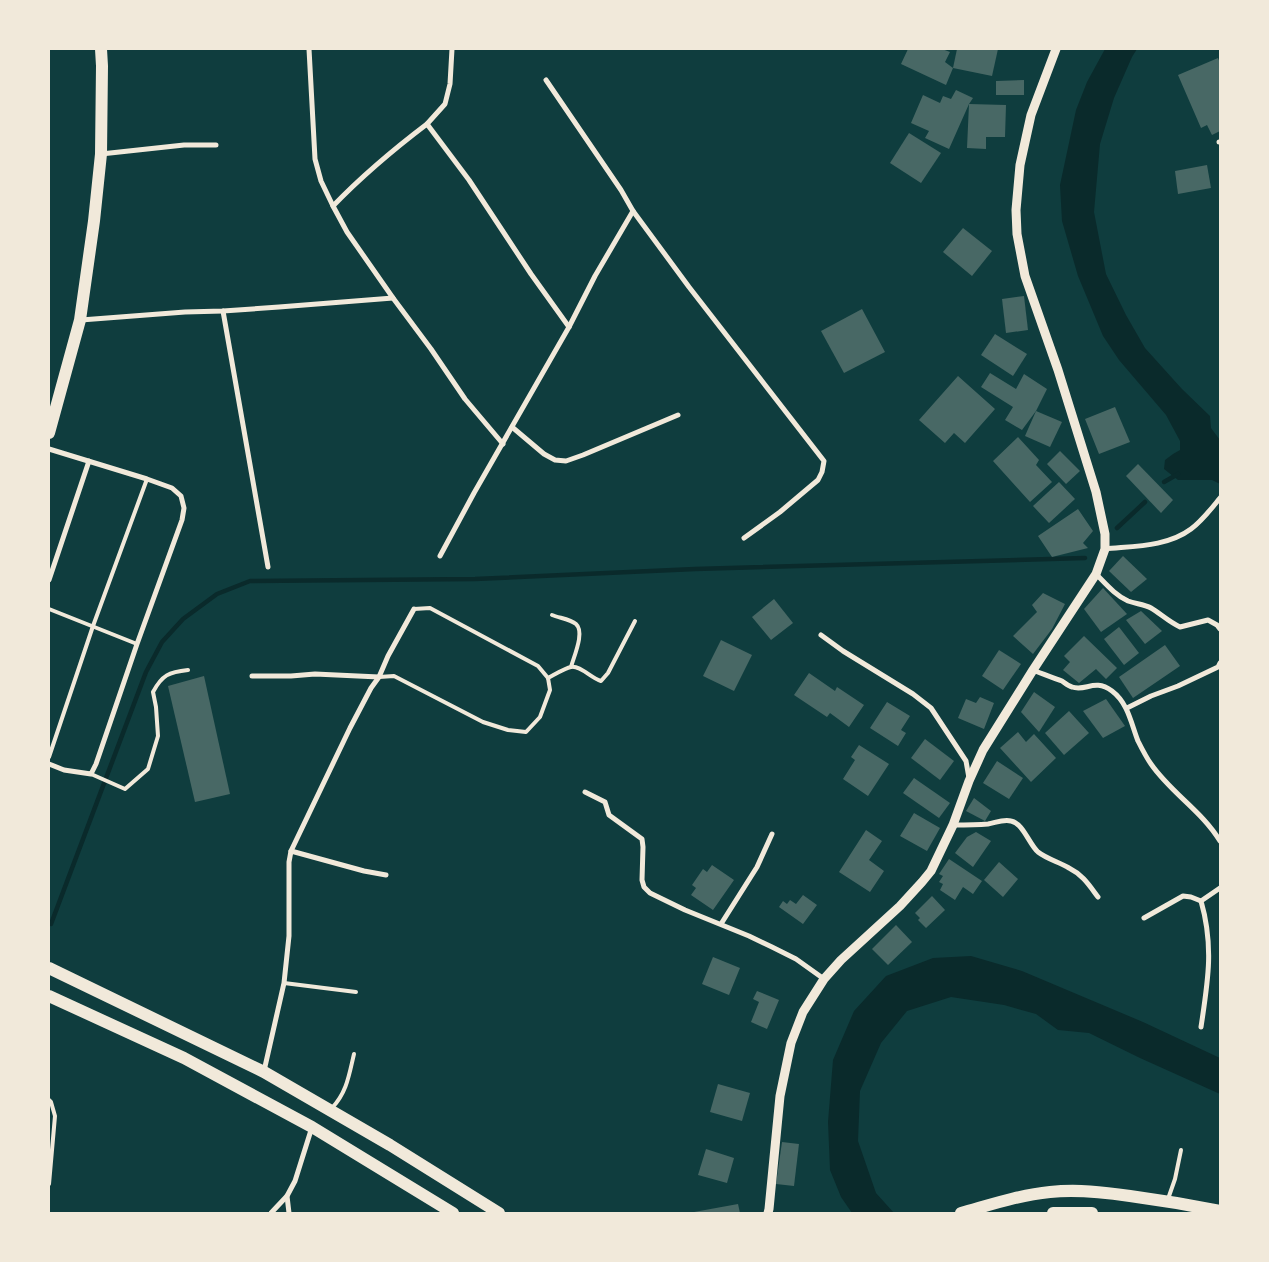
<svg xmlns="http://www.w3.org/2000/svg" width="1269" height="1262" font-family="Literata,serif">
<rect width="100%" height="100%" fill="#0f3d3e"/>
<g fill="#0a2a2b">
<polygon points="1105,49 1137,49 1132,57 1114,98 1100,144 1094,212 1106,274 1126,315 1145,348 1182,389 1210,416 1211,428 1220,440 1220,484 1212,480 1178,480 1164,469 1165,460 1173,454 1180,450 1180,441 1166,415 1119,360 1103,336 1078,276 1062,221 1060,185 1076,110 1087,82"/>
<polygon points="971,956 1022,971 1143,1022 1220,1058 1220,1094 1140,1058 1089,1033 1058,1030 1036,1014 1004,1005 951,997 907,1011 881,1043 860,1091 858,1141 876,1193 894,1213 852,1213 841,1197 830,1170 828,1122 833,1060 854,1011 886,976 933,958"/>
</g>
<g fill="none" stroke-linecap="round" stroke-linejoin="round">
<g stroke="#0a2a2b" stroke-width="4.5">
<polyline points="1164,482 1178,474"/>
<polyline points="1117,528 1145,502"/>
<polyline points="51,924 146,672 162,642 183,619 217,594 250,581 475,579 695,569 1085,558"/>
</g>
</g>
<g fill="#486865">
<polygon points="908,49 942,49 950,52 945,62 953,68 946,85 901,64"/>
<polygon points="957,49 998,49 992,76 953,68"/>
<polygon points="1218,58 1220,63 1220,131 1212,135 1207,125 1201,128 1178,75"/>
<polygon points="1024,80 1024,95 996,95 996,81"/>
<polygon points="956,90 973,98 969,104 949,149 925,138 929,131 911,123 923,95 940,103 943,96 951,99"/>
<polygon points="969,104 1006,105 1005,137 986,137 986,149 967,148"/>
<polygon points="909,133 941,153 921,183 890,163"/>
<polygon points="1207,165 1211,188 1178,194 1175,171"/>
<polygon points="963,228 992,251 972,276 943,252"/>
<polygon points="1024,296 1028,330 1006,333 1002,299"/>
<polygon points="862,309 885,352 844,373 821,331"/>
<polygon points="995,334 1027,354 1013,376 981,355"/>
<polygon points="990,373 1016,389 1024,374 1047,389 1036,411 1022,430 1005,420 1013,407 981,387"/>
<polygon points="958,376 995,409 965,443 954,433 945,443 919,420"/>
<polygon points="1115,407 1130,442 1099,454 1085,419"/>
<polygon points="1036,411 1062,422 1050,447 1025,436"/>
<polygon points="1018,437 1039,460 1036,465 1052,482 1030,502 993,461"/>
<polygon points="1060,451 1080,471 1066,484 1047,464"/>
<polygon points="1138,464 1173,500 1161,513 1126,476"/>
<polygon points="1059,482 1075,499 1049,523 1033,506"/>
<polygon points="1078,509 1093,531 1083,543 1088,548 1052,557 1038,536"/>
<polygon points="1123,556 1147,579 1131,592 1109,571"/>
<polygon points="1103,588 1127,614 1101,632 1084,609"/>
<polygon points="1043,593 1065,604 1052,629 1033,654 1013,636 1037,612 1032,605"/>
<polygon points="774,599 793,623 771,640 752,617"/>
<polygon points="1141,611 1162,631 1145,644 1126,620"/>
<polygon points="1119,627 1139,653 1124,665 1104,639"/>
<polygon points="1084,636 1117,668 1106,679 1096,669 1079,683 1063,670 1070,662 1064,656"/>
<polygon points="721,640 752,655 734,691 703,676"/>
<polygon points="1165,645 1180,666 1133,698 1119,677"/>
<polygon points="999,650 1021,664 1003,690 982,676"/>
<polygon points="809,673 835,691 837,687 864,705 849,727 830,713 827,717 794,695"/>
<polygon points="204,676 230,794 195,802 168,686"/>
<polygon points="1034,692 1055,707 1039,732 1021,712"/>
<polygon points="980,697 994,703 984,729 958,718 966,699 976,703"/>
<polygon points="1106,699 1125,726 1103,738 1083,711"/>
<polygon points="887,702 910,716 901,730 906,733 898,746 870,728"/>
<polygon points="1069,711 1089,733 1064,755 1045,733"/>
<polygon points="1018,732 1026,742 1034,734 1056,758 1031,782 1000,748"/>
<polygon points="925,739 954,761 940,780 911,758"/>
<polygon points="859,745 889,764 868,796 843,779 855,760 851,757"/>
<polygon points="997,761 1023,778 1009,799 983,783"/>
<polygon points="914,778 950,803 939,818 903,793"/>
<polygon points="974,798 991,811 985,821 966,811"/>
<polygon points="914,813 940,828 927,851 900,836"/>
<polygon points="866,830 882,841 869,860 884,871 870,892 839,872"/>
<polygon points="976,832 991,841 973,867 955,853 967,837"/>
<polygon points="949,859 982,881 973,894 963,887 955,900 940,890 943,884 939,882 943,876 939,874"/>
<polygon points="999,862 1018,879 1003,897 984,880"/>
<polygon points="712,865 734,880 713,910 691,895 696,888 692,885 703,869 707,872"/>
<polygon points="803,895 817,905 803,924 779,907 783,901 787,904 790,900 796,904"/>
<polygon points="932,896 945,910 926,928 918,920 920,918 915,913"/>
<polygon points="896,925 912,942 888,965 872,949"/>
<polygon points="713,957 740,968 729,995 702,984"/>
<polygon points="757,991 779,1000 767,1029 751,1022 759,1002 753,999"/>
<polygon points="718,1084 750,1093 742,1121 710,1112"/>
<polygon points="782,1142 799,1144 794,1186 776,1184"/>
<polygon points="706,1149 734,1158 727,1183 698,1175"/>
<polygon points="738,1204 740,1213 694,1213 694,1212"/>
</g>
<g fill="none" stroke-linecap="round" stroke-linejoin="round">
<g stroke="#f1e9da" stroke-width="4">
<polyline points="49,609 137,644"/>
<path d="M 552,615 C 559,618 570,619 576,624 C 585,632 574,656 571,667"/>
<polyline points="379,677 394,676 483,722 508,730 526,732 540,717 550,690 548,678 538,666 430,608 414,609"/>
<path d="M 548,678 C 554,675 565,668 571,667 C 580,665 591,678 601,681 L 608,673 L 635,621"/>
<polyline points="49,757 93,626 147,479"/>
<path d="M 91,774 L 125,789 L 148,769 L 158,736 L 156,707 L 153,692 C 162,675 169,672 188,670"/>
<polyline points="284,983 356,992"/>
<polyline points="49,1100 51,1102 55,1116 49,1184"/>
<path d="M 332,1108 C 347,1092 349,1075 354,1054"/>
<polyline points="1168,1199 1175,1179 1181,1150"/>
</g>
<g stroke="#f1e9da" stroke-width="5">
<polyline points="309,49 315,159 321,181 333,206"/>
<polyline points="546,80 621,190 633,211 689,287 824,461 822,472 818,480 780,512 744,538"/>
<polyline points="427,124 445,104 450,84 452,49"/>
<polyline points="1219,142 1220,142"/>
<polyline points="101,154 184,145 216,145"/>
<polyline points="223,311 268,567"/>
<polyline points="81,320 185,312 223,311 279,307 393,298"/>
<polyline points="512,427 544,454 555,460 566,461 583,455 678,415"/>
<path d="M 503,444 L 465,399 L 431,349 L 393,298 L 347,232 L 333,206 C 362,176 394,149 427,124 L 469,180 L 531,274 L 569,327"/>
<polyline points="49,449 147,479 172,488 181,496 184,508 182,520 137,644 96,764 91,774 64,770 49,764"/>
<path d="M 1105,549 C 1133,546 1167,547 1191,529 C 1202,521 1211,509 1220,498"/>
<polyline points="440,556 474,493 569,327 595,276 633,211"/>
<path d="M 1096,574 C 1106,584 1115,595 1128,601 C 1136,604 1144,604 1151,608 C 1161,614 1169,622 1180,627 L 1208,620 L 1217,625 L 1220,629"/>
<polyline points="49,580 89,461"/>
<polyline points="821,635 843,651 913,694 931,708 966,761 969,778"/>
<path d="M 1033,670 C 1042,674 1052,677 1062,681 C 1065,683 1068,686 1072,687 C 1086,692 1094,678 1112,691 C 1128,703 1131,723 1138,741 C 1142,749 1146,757 1151,764 C 1171,793 1202,811 1220,841"/>
<polyline points="252,676 291,676 315,674 379,677"/>
<polyline points="1127,708 1151,696 1178,686 1218,667 1220,663"/>
<polyline points="585,792 605,802 609,815 642,839 643,847 642,880 644,887 650,893 685,910 749,936 772,947 796,959 824,979"/>
<path d="M 953,825 C 965,825 976,825 988,824 C 995,823 1003,819 1011,821 C 1023,823 1029,844 1038,852 C 1047,859 1059,862 1069,868 C 1083,875 1089,885 1098,897"/>
<polyline points="291,851 364,871 386,875"/>
<polyline points="1144,918 1183,896 1191,897 1201,901"/>
<polyline points="721,924 757,867 772,834"/>
<path d="M 1201,1027 C 1208,981 1214,946 1201,901 L 1220,888"/>
<polyline points="264,1071 284,983 289,936 289,862 291,851 350,728 371,688 379,677 388,656 414,609"/>
<polyline points="271,1213 287,1196"/>
<polyline points="289,1213 287,1196 295,1181 312,1127"/>
</g>
<polyline stroke="#f1e9da" stroke-width="9" points="768,1213 769,1209 780,1096 791,1043 803,1012 824,979 841,960 900,906 922,882 931,871 953,825 969,781 983,750 1033,670 1096,574 1105,549 1105,534 1096,492 1058,370 1025,276 1017,234 1016,210 1020,165 1031,115 1056,49"/>
<g stroke="#f1e9da" stroke-width="12">
<polyline points="49,433 80,320 94,221 101,154 102,66 101,49"/>
<polyline points="49,968 264,1072 390,1145 499,1213"/>
<polyline points="49,996 184,1058 312,1127 453,1213"/>
<path d="M 961,1213 C 990,1205 1019,1195 1050,1192 C 1077,1189 1103,1192 1130,1196 C 1160,1200 1190,1205 1220,1211"/>
<polyline points="1053,1213 1092,1213"/>
</g>
</g>
<rect width="1269" height="1262" fill="none" stroke="#f1e9da" stroke-width="100"/>
</svg>
